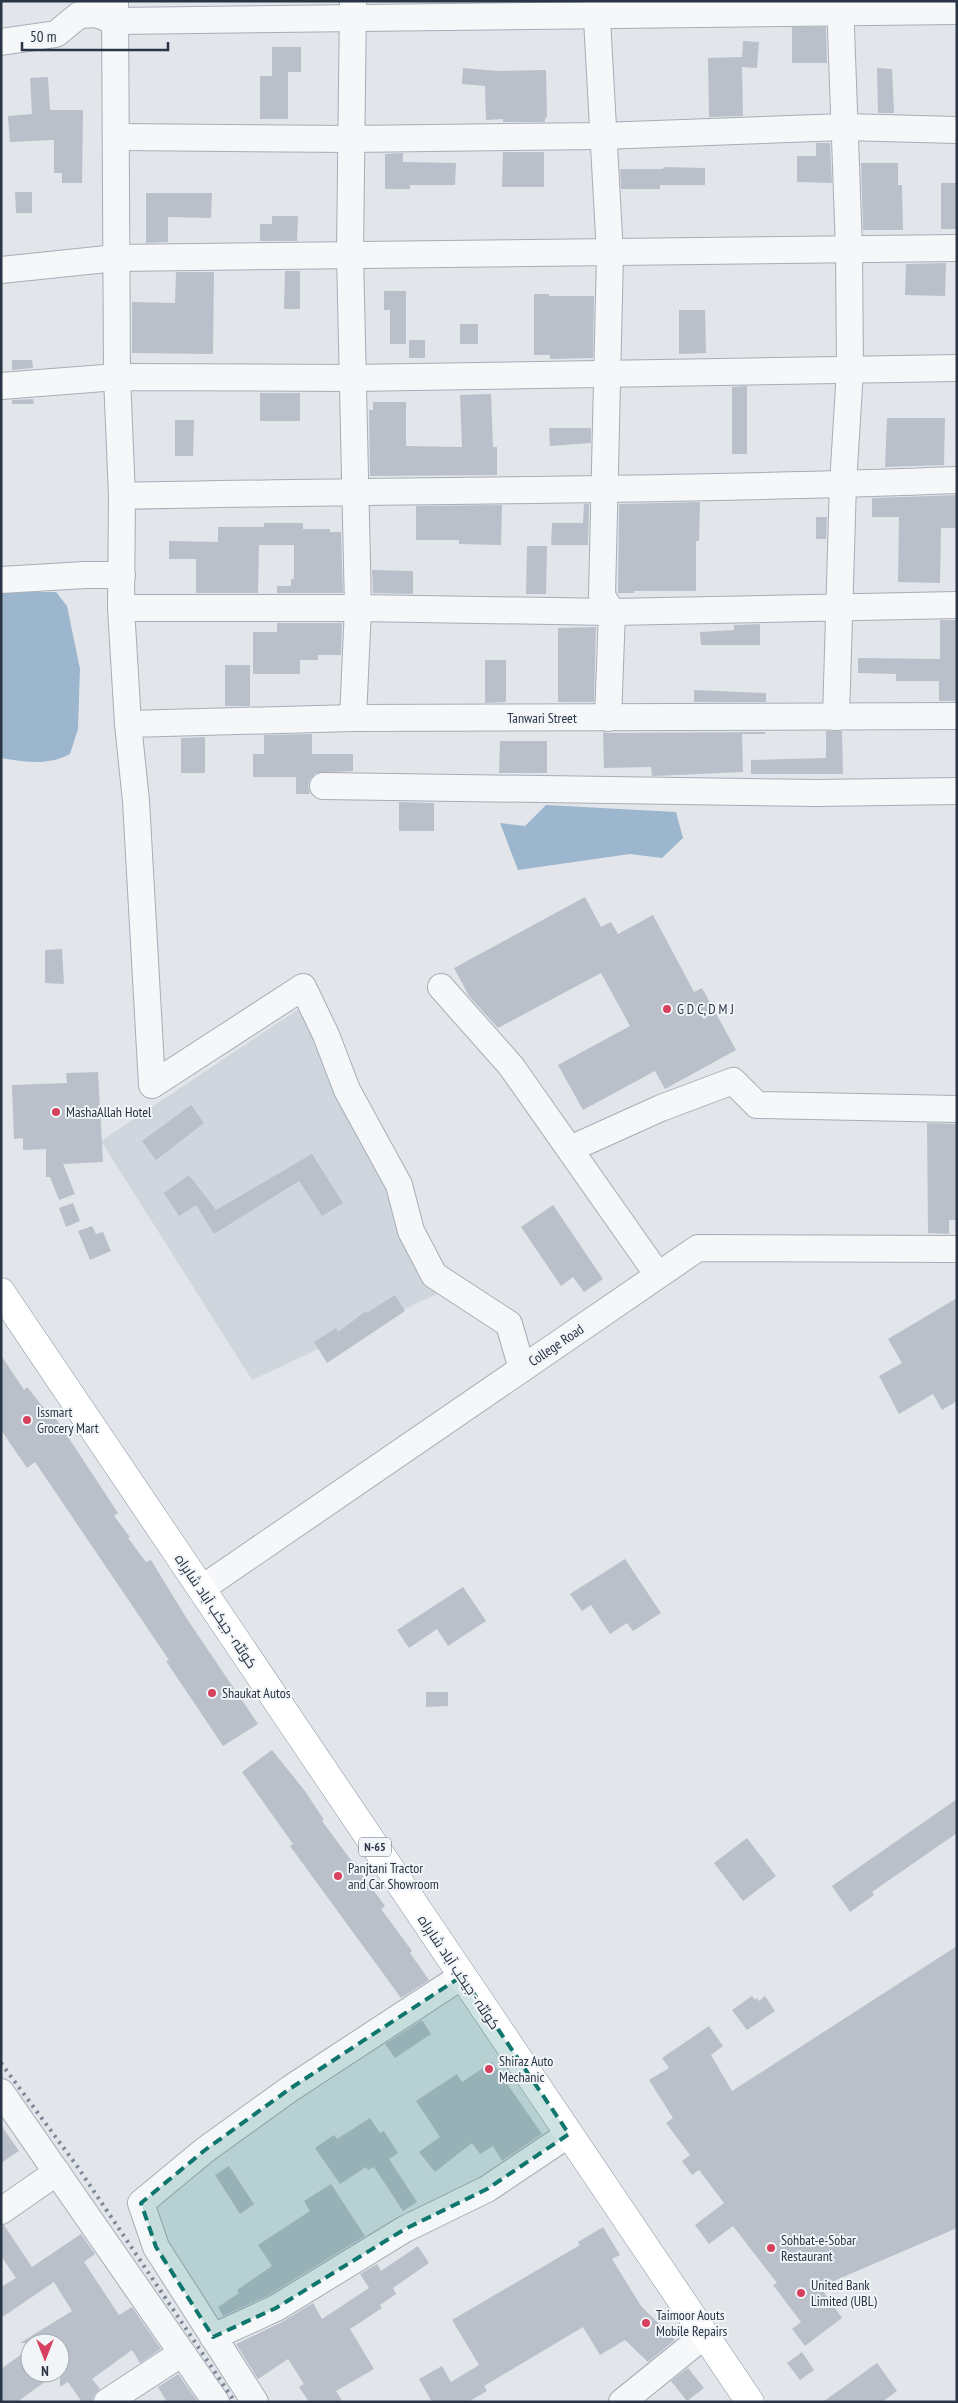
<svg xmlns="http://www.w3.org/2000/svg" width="958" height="2403" font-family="'PT Sans Narrow',Cairo,sans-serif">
<rect width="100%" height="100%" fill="#e2e6eb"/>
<polygon fill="#d0d6de" points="309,1002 437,1294 252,1380 101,1141"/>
<g fill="#9bb6cd">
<path d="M 1,592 L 56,592 L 67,606 L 80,669 L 78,729 L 70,754 C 47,766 26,762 1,758 Z"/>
<polygon points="546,805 676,812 683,838 662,858 630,854 518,870 500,823 525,826"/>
</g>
<g fill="#b9c0ca">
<polygon points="792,27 826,27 827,63 792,63"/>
<polygon points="743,41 759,42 757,68 742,67 743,116 709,117 708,58 742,57"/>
<polygon points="272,47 301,47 301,72 288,72 288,119 260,119 260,76 272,76"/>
<polygon points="463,68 498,71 546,70 547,117 545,118 545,122 503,122 503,119 486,120 485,86 462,84"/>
<polygon points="877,68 892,69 894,113 878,113"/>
<polygon points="48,77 50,110 83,110 82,183 62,183 62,173 54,173 54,140 10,142 8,116 32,114 30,78"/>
<polygon points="816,143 830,143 832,183 797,182 797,156 816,156"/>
<polygon points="503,152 544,152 544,187 502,187"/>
<polygon points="403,153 403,162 456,163 455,185 410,185 410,189 385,189 385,154"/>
<polygon points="861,163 898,163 898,185 902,185 903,230 863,230"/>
<polygon points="664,167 705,168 705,185 660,185 660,189 621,189 620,169 663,169"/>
<rect x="941" y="183" width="16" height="46"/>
<polygon points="15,192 32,192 32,213 16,213"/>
<polygon points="146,193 212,193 211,218 168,217 168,242 146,243"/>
<polygon points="272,216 298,216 297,241 260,241 260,224 272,224"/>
<polygon points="946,263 945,296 905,295 906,264"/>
<polygon points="285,271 300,271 300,309 284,309"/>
<polygon points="176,272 214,272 213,354 132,353 132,302 175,303"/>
<polygon points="384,291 406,291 406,344 390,344 390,310 384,310"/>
<polygon points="534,294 549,294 549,296 594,296 593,358 550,359 550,355 534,355"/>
<polygon points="679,310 705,310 706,353 679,354"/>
<rect x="460" y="324" width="18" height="20"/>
<rect x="409" y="340" width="16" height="18"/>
<polygon points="12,360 32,360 33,368 12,370"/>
<polygon points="747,386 747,454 732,454 732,387"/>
<rect x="260" y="393" width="40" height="28"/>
<polygon points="491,394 493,447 497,447 497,475 370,476 369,410 373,410 373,402 406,402 406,446 462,447 460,395"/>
<polygon points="33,399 34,404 12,404 12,400"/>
<polygon points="887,418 945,418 944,465 885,467"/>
<polygon points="175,420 194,420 193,456 175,456"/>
<polygon points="549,428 591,428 591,443 550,446"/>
<polygon points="957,495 957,528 941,528 940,583 898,582 899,517 872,517 872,498"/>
<polygon points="700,502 699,541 696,541 696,591 634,591 634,593 618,593 619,504"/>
<polygon points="584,504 589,504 588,545 551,545 552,523 583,523"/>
<polygon points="502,505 501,545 459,544 459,540 416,540 416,506"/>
<polygon points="816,517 827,517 826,539 816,539"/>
<polygon points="264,523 303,523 303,529 330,529 330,532 341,532 343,593 277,593 277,586 291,586 291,579 294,579 294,545 259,545 258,593 196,593 196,559 169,559 169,541 218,542 218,527 264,527"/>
<polygon points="527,546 547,546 546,594 526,594"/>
<polygon points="372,570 413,571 413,594 373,593"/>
<polygon points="940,620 957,620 957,701 939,701 939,681 896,681 896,674 858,673 858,658 940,659"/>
<polygon points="277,623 342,623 341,655 318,655 318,660 300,660 300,674 253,674 253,632 277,632"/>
<polygon points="760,624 760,645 701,645 700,632 734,630 734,625"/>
<polygon points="596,627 594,702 558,702 558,628"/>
<polygon points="485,660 506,660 506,702 485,703"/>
<rect x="225" y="665" width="25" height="41"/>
<polygon points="694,690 766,693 766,702 694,702"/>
<polygon points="826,731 842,731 843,774 751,774 751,760 826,758"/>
<polygon points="603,732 608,733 765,732 765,734 742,734 743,772 655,776 652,776 651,767 604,768"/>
<polygon points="312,734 312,754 353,754 353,771 316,773 310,779 308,786 310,794 296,794 296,777 253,777 253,754 264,754 264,735"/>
<polygon points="205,737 205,773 181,773 181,738"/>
<polygon points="500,741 547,741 547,773 499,773"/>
<polygon points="399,802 434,803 434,831 399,831"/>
<polygon points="585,897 601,927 611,922 618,934 653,915 694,992 702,988 736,1050 665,1089 655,1071 583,1110 558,1065 630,1026 601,973 498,1028 469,996 454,968"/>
<polygon points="62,949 64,984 45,983 45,950"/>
<polygon points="98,1072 103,1162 63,1164 75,1194 59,1200 50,1177 46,1177 46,1149 23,1150 23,1138 14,1139 12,1085 67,1083 66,1073"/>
<polygon points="191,1105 204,1123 156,1160 142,1141"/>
<polygon points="927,1123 957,1124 957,1220 949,1220 949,1234 928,1233"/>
<polygon points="312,1154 343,1203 322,1216 299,1181 214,1234 196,1205 179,1216 164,1193 189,1175 216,1210"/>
<polygon points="73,1203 80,1221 66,1227 59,1208"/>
<polygon points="553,1205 603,1279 584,1292 573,1277 561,1286 521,1227"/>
<polygon points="92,1226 96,1234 103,1232 111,1251 90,1260 78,1231"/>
<polygon points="395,1295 405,1311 327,1363 314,1342 336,1328 338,1332 366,1311 367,1313"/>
<polygon points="957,1298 957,1401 942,1410 933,1394 899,1414 879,1376 902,1363 888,1339"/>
<polygon points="1,1355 24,1390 27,1387 48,1413 51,1411 118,1513 114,1516 130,1537 128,1538 146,1562 151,1560 187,1619 258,1724 223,1746 166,1661 169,1660 35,1462 27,1468 1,1430"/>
<polygon points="625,1559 661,1613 633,1631 627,1623 610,1634 591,1605 582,1611 570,1594"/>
<polygon points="463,1587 486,1621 448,1646 437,1629 409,1648 397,1630"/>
<polygon points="426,1692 448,1692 448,1706 426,1707"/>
<polygon points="272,1750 305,1791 324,1820 322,1821 385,1906 381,1909 412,1951 410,1953 429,1980 401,1998 290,1846 293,1844 242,1772"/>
<polygon points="957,1799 957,1833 872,1892 874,1895 850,1912 832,1886"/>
<polygon points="747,1838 776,1876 743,1901 714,1863"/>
<polygon points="957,1946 957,2228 820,2287 842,2318 805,2346 792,2329 801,2322 773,2285 777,2283 733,2226 709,2244 695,2225 724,2203 699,2170 692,2175 682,2161 690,2155 666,2123 673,2118 649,2080 669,2068 662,2058 709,2026 723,2046 711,2055 732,2091"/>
<polygon points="752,1996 755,2000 757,1998 759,2001 765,1996 775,2011 747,2030 732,2010"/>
<polygon points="422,2020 431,2034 395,2058 385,2044"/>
<polygon points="492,2062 542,2134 502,2161 493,2146 480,2154 472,2143 435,2172 419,2152 440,2137 416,2101 457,2074 462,2082"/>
<polygon points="370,2118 380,2133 384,2131 398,2153 389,2159 417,2202 403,2211 374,2167 368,2170 366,2167 340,2184 315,2148 334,2135 337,2139"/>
<polygon points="1,2125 19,2151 1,2163"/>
<polygon points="229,2166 254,2204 240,2214 215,2175"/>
<polygon points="331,2184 365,2236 269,2295 223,2316 218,2307 239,2293 237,2290 272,2266 258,2245 310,2211 304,2201"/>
<polygon points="4,2225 32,2267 81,2234 95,2254 84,2262 119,2315 132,2307 161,2349 140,2363 132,2350 92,2379 100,2389 94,2395 92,2402 82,2402 68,2382 60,2387 60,2343 20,2343 72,2311 54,2282 1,2318 1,2287 16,2278 1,2256 1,2226"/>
<polygon points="603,2227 620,2255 612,2259 641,2306 675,2340 648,2362 625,2340 600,2355 583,2327 484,2386 487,2391 468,2402 432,2402 419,2379 442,2366 451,2382 479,2365 452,2320 580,2245 578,2242"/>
<polygon points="418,2246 429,2263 393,2288 396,2294 380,2305 382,2308 350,2329 374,2369 336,2391 343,2402 309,2402 299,2387 304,2384 288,2359 258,2379 236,2344 282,2322 313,2303 322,2319 369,2288 360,2274 377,2264 381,2271"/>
<polygon points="30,2348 30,2373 57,2373 17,2402 1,2402 1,2369"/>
<polygon points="802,2352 814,2370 800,2380 787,2363"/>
<polygon points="877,2363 897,2391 882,2402 823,2402"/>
<polygon points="688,2368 704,2388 687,2401 671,2381"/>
<polygon points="178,2374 198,2402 167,2402 158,2387"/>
</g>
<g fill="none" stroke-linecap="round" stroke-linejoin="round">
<g stroke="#a7adb6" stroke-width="28">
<g id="minor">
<polyline points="115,1 117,377 122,496 121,608 128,724 136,801 152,1085 303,987 326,1035 347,1090 399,1185 411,1231 434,1275 509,1324 522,1369"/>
<polyline points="353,1 350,254 358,608 353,718"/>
<polyline points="596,1 610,254 602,596 612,612 608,718"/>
<path d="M 1,42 L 56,34 L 79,15 L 95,14 L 116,21 C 396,20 676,12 957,11"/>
<polyline points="117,137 351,139 602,136 844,127 957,130"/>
<polyline points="1,270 116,258 957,248"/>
<polyline points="1,386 117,377 352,378 957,368"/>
<path d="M 122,496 C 400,490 679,491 957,480"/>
<polyline points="1,580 85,575 122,575"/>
<polyline points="121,608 358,608 612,612 957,605"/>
<polyline points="836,717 843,484 850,370 849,249 840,1"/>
<polyline points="128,724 353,718 957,716"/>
<polyline points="323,786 817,793 957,791"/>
<polyline points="441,987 511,1066 658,1275"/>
<polyline points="570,1149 661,1108 733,1081 757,1105 957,1109"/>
<polyline points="201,1589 698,1248 957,1249"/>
<polyline points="1,2092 216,2402"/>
<polyline points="1,2211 57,2172"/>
<polyline points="213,2337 276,2308 405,2229 487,2189 569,2134"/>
<polyline points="107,2402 182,2353"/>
<polyline points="255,2402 156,2247 141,2203 205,2150 291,2088 462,1976"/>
<polyline points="622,2402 705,2335"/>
</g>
</g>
<g stroke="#8994a3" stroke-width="29">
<polyline id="highway" points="1,1292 750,2402"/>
</g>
<use href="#minor" stroke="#f5f7f9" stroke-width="26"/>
<use href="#highway" stroke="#fff" stroke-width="28"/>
<polyline stroke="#7b8696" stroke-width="4" stroke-dasharray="2.5 5" stroke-linecap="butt" points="1,2063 77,2166 235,2402"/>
</g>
<path fill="#0f766e" fill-opacity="0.2" stroke="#0f766e" stroke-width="4" stroke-dasharray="10 6" stroke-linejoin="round" d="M 462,1976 L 569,2134 L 487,2189 L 405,2229 L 276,2308 L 213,2337 L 156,2247 L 141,2203 L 205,2150 L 291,2088 Z"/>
<g fill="#d7415f" stroke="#f2f5f8" stroke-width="2">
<circle cx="667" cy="1009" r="5"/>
<circle cx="56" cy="1112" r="5"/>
<circle cx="27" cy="1420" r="5"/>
<circle cx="212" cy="1693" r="5"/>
<circle cx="338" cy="1876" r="5"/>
<circle cx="489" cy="2069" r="5"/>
<circle cx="771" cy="2248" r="5"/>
<circle cx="801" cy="2293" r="5"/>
<circle cx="646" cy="2323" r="5"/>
</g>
<g text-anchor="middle" stroke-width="4" stroke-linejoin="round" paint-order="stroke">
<rect fill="#f2f5f8" stroke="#656e7b" stroke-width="1" x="359" y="1837.5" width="32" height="19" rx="4"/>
<g font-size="12" font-weight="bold" fill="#293445">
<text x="375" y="1851">N-65</text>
</g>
<g font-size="14" fill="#293445" stroke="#f2f5f8">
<text x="542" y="723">Tanwari Street</text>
<text transform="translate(556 1345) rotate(-34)" y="5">College Road</text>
<text transform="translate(216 1611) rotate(56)" y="5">کوئٹہ - جیکب آباد شاہراہ</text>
<text transform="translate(459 1972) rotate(56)" y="5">کوئٹہ - جیکب آباد شاہراہ</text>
</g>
<g font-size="14" fill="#293445" stroke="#f2f5f8" text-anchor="start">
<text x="677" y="1014">G D C, D M J</text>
<text x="66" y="1117">MashaAllah Hotel</text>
<text x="37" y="1417">Issmart<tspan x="37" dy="16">Grocery Mart</tspan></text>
<text x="222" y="1698">Shaukat Autos</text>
<text x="348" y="1873">Panjtani Tractor<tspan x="348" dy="16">and Car Showroom</tspan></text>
<text x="499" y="2066">Shiraz Auto<tspan x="499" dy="16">Mechanic</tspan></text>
<text x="781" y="2245">Sohbat-e-Sobar<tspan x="781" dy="16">Restaurant</tspan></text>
<text x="811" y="2290">United Bank<tspan x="811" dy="16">Limited (UBL)</tspan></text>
<text x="656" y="2320">Taimoor Aouts<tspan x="656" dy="16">Mobile Repairs</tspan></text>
</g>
</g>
<rect width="958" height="2403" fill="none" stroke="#293445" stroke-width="5"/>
<g transform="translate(45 2358) rotate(180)"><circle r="24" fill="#f2f5f8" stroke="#a2a8b0"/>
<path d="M0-4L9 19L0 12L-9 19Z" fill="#d7415f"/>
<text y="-8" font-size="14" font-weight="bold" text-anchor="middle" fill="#293445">N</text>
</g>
<path d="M22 42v8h146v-8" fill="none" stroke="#293445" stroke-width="2.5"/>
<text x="30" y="42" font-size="15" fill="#293445" stroke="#f2f5f8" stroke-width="4" paint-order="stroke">50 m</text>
</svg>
